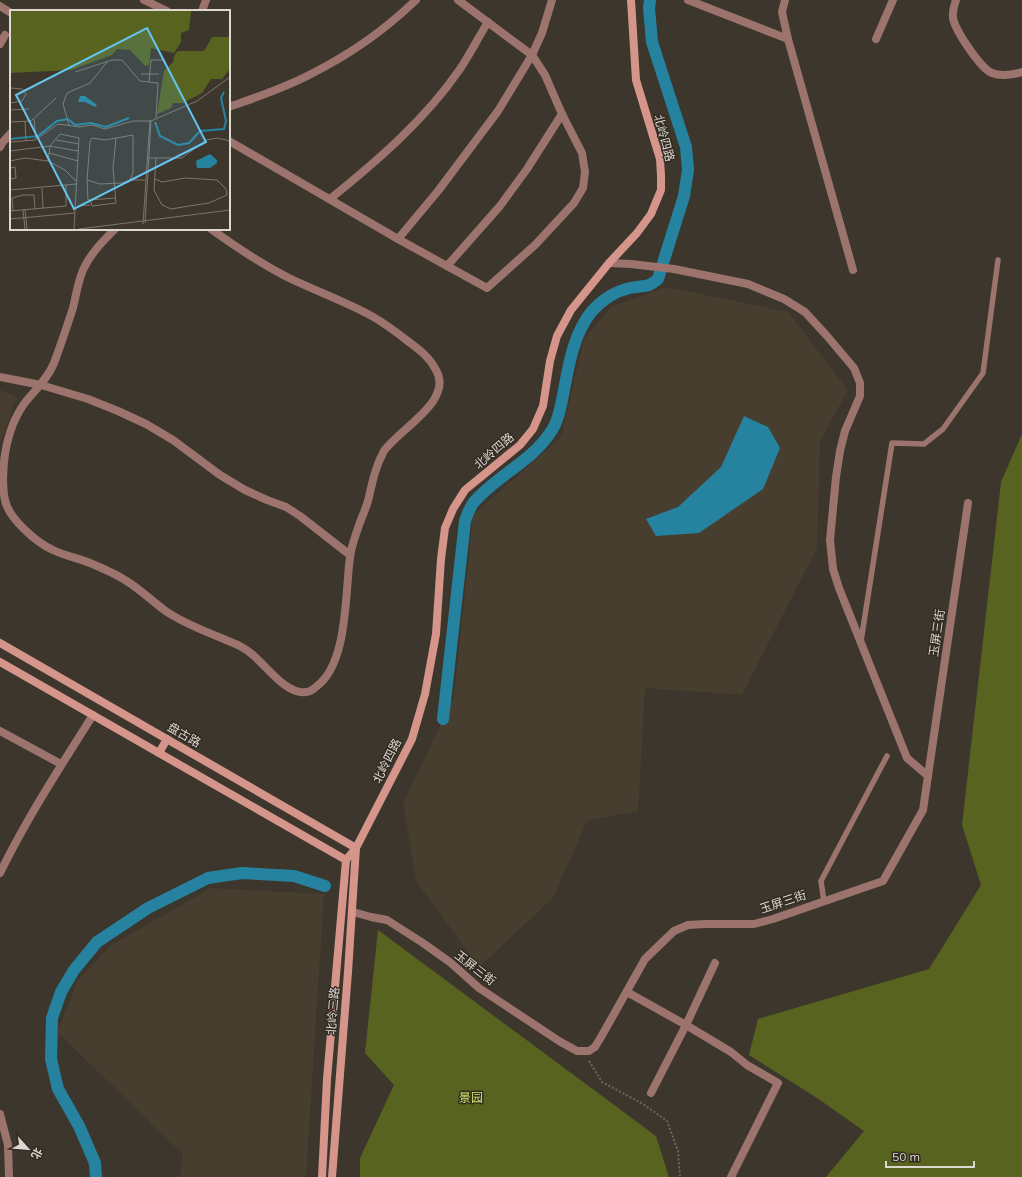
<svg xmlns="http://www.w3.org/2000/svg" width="1022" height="1177" font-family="Mulish,'Noto Sans SC',sans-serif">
<rect width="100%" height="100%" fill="#3c362d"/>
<g fill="#483e30">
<polygon points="666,287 788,312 848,390 820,441 817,548 742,695 645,688 638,811 587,821 553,898 479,967 416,881 403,803 454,697 473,515 561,437 584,339 611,307"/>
<polygon points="0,390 17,397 0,443"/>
<polygon points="211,888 324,894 306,1177 180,1177 183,1154 57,1032 78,980 113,944"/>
</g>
<g fill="#57631f">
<polygon points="1022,434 1022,1177 826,1177 864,1131 817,1098 749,1055 758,1019 929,969 981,885 962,825 1001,482"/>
<polygon points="378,930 656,1136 669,1177 360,1177 360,1158 394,1085 365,1053"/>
</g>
<polygon fill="#2683a0" points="744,416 768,427 780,448 763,489 699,533 656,536 646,519 678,507 721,467"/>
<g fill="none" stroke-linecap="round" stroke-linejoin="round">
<g stroke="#2683a0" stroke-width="12">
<path d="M 443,719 L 465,521 C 467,515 470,507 474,502 C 496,476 531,462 550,433 C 559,421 561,404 564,390 C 569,363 574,333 592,311 C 602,300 616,291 630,288 C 645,285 646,289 658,279 L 684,196 L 688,170 L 686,147 L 652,42 L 649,8 L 650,0"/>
<polyline points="96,1177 95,1163 79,1126 58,1089 51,1059 52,1018 61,992 74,970 97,942 148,908 208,878 242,873 294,876 325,886"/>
</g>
<polyline stroke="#6d675f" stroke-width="2" stroke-dasharray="2 2" stroke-linecap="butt" points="589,1061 602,1082 643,1104 667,1121 678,1151 680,1177"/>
<g stroke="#9c746d" stroke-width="5.5">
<polyline points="861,641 892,443 924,444 943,429 983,373 998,260"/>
<polyline points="824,902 821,881 887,756"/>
</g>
<g stroke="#9c746d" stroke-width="8">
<polyline points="144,0 167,11"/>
<polyline points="688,0 788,39"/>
<polyline points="785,0 782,12 788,39 853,270"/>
<path d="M 956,0 C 954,6 952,12 953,18 C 955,30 980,68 992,73 C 1002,77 1012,75 1022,72"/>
<polyline points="0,6 11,13"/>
<polyline points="202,11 206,0"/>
<polyline points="876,39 893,0"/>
<polyline points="0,44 5,35"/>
<path d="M 229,107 C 257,97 285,88 311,74 C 349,55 385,30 416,0"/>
<polyline points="229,141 398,239 487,288 535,245 574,203 583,188 585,172 582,153 562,114 545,75 532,55 458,0"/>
<polyline points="0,147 2,143 11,133"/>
<path d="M 330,199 C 377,161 425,120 460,69 C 470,54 478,38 488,22"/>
<path d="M 115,229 C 103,241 90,254 83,270 C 78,282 76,295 73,308 C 67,326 61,345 54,363 C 48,378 37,388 27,400 C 15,415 8,435 5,454 C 3,467 2,487 5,500 C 8,518 37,543 53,550 C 65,556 78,558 90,563 C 102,568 114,573 125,580 C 140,589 153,602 167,612 C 185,624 205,631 226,640 C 236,644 246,648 254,656 C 267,667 287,695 306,692 C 310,692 314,689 317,686 C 348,663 345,593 350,557 C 351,548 354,540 357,531 C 360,521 365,511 368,501 C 372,484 375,467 384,451 C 399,429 454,401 436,370 C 430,358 420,350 409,342 C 395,331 382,321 366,313 C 341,300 314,290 289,278 C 261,264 236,247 211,229"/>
<polyline points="398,239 438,191 498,111 532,55 542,33 552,0"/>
<polyline points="609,263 631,264 674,269 748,284 784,299 805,312 827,336 854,368 860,383 860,396 845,431 840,451 836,477 830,540 833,569 839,588 907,758 928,776"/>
<polyline points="447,266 500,206 527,169 562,114"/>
<polyline points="0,377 41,385 88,399 118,411 146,424 173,440 220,475 245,490 267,500 286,507 300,516 350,555"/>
<polyline points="0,731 61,764"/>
<path d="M 0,873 C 27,818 60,767 93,715"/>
<polyline points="353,912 371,917 387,920 423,943 451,963 479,988 559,1041 577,1051 589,1051 595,1047 601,1037 645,959 674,931 688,925 705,924 754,924 773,919 883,881 923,810 968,503"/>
<polyline points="627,992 686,1025 731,1052 747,1065 778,1083 731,1177"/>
<polyline points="651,1093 686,1025 715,963"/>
<polyline points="0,1114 8,1145 9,1177"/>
</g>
<g stroke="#d5958a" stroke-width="8">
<polyline points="0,643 356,848 348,972 332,1177"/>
<polyline points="0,662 346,860"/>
<polyline points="159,753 167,739"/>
<polyline points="346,860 356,848 412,739 425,694 436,634 441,559 445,528 453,509 465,490 520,445 533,429 543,406 550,361 557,336 571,310 609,263 637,233 651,214 661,190 661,176 660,159 636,80 631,0"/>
<polyline points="322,1177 327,1079 346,860"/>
</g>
</g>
<g text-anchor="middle" stroke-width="3" stroke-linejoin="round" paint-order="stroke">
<g font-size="12" fill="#dbd7d1" stroke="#322c23">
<text transform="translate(664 138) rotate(75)" y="4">北岭四路</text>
<text transform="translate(494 451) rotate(-41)" y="4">北岭四路</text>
<text transform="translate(937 633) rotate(-82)" y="4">玉屏三街</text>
<text transform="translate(184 735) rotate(30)" y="4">盘古路</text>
<text transform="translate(387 761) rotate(-63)" y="4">北岭四路</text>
<text transform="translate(783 902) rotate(-18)" y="4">玉屏三街</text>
<text transform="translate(475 968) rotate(38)" y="4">玉屏三街</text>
<text transform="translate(333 1011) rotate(-85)" y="4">北岭三路</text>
</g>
<g font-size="12" fill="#cae169" stroke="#322c23">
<text x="471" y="1102">景园</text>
</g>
</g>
<g transform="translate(10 10)">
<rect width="220" height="220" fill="#3c362d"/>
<path d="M 0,1 L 181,1 L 179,20 L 171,23 L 171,32 L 164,43 L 141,38 L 139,55 L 135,56 L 120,40 L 107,39 L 102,45 L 61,60 L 0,63 ZM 202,27 L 220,27 L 220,59 L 212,69 L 201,69 L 192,83 L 173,93 L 163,93 L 161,98 L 147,104 L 154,61 L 163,52 L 165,44 L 168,41 L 194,41 Z" fill="#57631f"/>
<path d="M 70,86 L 75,86 L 87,95 L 85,97 L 75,92 L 68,92 ZM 200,144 L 207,150 L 207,153 L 200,158 L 187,158 L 186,151 Z" fill="#2683a0"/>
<path fill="none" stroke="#2683a0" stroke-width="2" d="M 145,112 L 150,126 L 168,135 L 179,133 L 190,121 L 214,119 L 216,111 L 211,88 L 214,82M 0,129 L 28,126 L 47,111 L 58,109 L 65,115 L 81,113 L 96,117 L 119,108"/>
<path fill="none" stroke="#7c766f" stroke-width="1" d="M 65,62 L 102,50 L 112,50 L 130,71 L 148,73 L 146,108M 131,64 L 149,64M 139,72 L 141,50 L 155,50M 0,93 L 12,91 L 16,84 L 12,79 L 1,78M 0,100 L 19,99M 24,109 L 26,129M 0,112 L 21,111 L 46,88M 15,112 L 16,131M 59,115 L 53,94 L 57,83 L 80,73 L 98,51M 46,130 L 69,134M 0,132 L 25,130 L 48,114 L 70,117 L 82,115 L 95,119 L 123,111 L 141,111 L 187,91 L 220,67M 0,141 L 40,136 L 68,141M 39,143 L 68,151M 139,148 L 172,148 L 196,130 L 207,128 L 220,131M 0,151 L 15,148 L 38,151 L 55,160 L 66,171M 38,151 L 40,136 L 50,124 L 69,128 L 64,219M 0,158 L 5,157 L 6,168 L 0,169M 145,169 L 152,172 L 175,168 L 207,170 L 216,179 L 217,185 L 199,193 L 179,196 L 161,199 L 152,195 L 144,180 L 146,148M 77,170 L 90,174 L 112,173 L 120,170 L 123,163 L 123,125 L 95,130 L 82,128 L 80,132 L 77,170 L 78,190 L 106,188M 120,170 L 135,170M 32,178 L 33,198M 0,180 L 66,174M 80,190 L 82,196 L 106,193 L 103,158 L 106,128M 68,196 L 80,195M 15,199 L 17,219M 13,200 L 15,219M 0,201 L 56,196 L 56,175M 3,201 L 2,188 L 13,185 L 24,185 L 25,199M 0,209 L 65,203M 135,213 L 141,111M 133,214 L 140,110M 69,219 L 220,200"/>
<path fill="#64c5ee" fill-opacity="0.15" stroke="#64c5ee" stroke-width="2" d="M 137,18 L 196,132 L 64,199 L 6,85 Z"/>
<rect width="220" height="220" fill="none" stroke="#dbd7d1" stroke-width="2"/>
</g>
<g transform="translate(28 1149) rotate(117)" stroke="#322c23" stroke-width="3" paint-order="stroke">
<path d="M0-3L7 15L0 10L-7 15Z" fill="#dbd7d1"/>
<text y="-6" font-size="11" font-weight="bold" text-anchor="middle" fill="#dbd7d1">北</text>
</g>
<path d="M886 1161v6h88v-6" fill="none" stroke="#dbd7d1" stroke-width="2"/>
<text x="892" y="1161" font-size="12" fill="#dbd7d1" stroke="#322c23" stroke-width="3" paint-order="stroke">50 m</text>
</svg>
